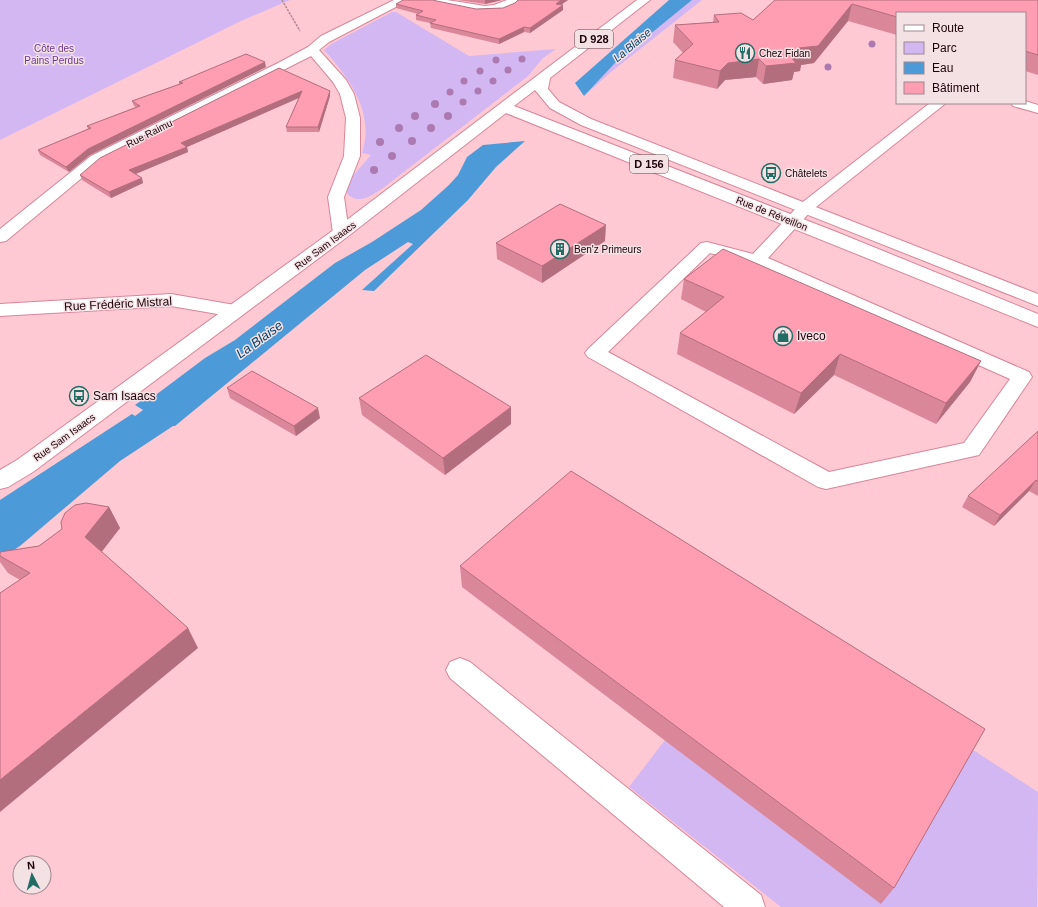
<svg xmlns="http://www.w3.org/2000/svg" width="1038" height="907" font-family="Helvetica,sans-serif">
<rect width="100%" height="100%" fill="#fec9d3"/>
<g fill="#d2b7f3">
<polygon points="0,0 290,0 241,21 0,140"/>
<polygon points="692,0 702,0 611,72 584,96 616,62"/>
<path d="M 392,12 L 396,12 L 469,56 L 556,49 L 543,58 L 528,76 L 387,185 C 376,193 358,208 346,192 L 349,180 L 371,155 L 362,153 C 375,113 350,79 324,50 L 331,44 Z"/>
<polygon points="665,740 970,748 1038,792 1037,907 781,907 629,787"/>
</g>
<g fill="#4d9ad8">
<polygon points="669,0 692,0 616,62 584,96 575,83"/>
<polygon points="525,141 496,167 468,200 374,291 362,290 413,244 408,242 365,270 175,426 173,426 120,461 20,546 0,559 0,500 132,414 135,416 143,410 135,405 149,395 153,397 205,358 235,340 335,263 372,242 421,210 449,185 458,175 467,157 483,145"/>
</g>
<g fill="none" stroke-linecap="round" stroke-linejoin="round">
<g stroke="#d88699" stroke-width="2">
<g id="minor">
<polygon points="394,0 409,0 329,42 319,50 346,80 354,94 360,118 360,156 344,197 349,233 347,237 341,238 335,237 333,233 328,197 344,156 346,118 340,94 333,82 311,56 101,162 6,241 0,242 0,229 91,156 280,62 308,47 321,36"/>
<path d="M 425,0 L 447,0 L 485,6 L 494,5 L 507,0 L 522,0 C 504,23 450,8 427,2 Z"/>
<polygon points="1025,101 1038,105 1038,113 1013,106 1011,103 1025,103"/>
<path d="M 930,103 L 946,103 L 811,211 L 768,258 L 1029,372 L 1032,377 L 979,455 L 826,489 L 818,487 L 588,357 L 585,353 L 588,349 L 701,243 L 707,242 L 753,254 L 799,205 ZM 710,253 L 751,264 L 1010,379 L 964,443 L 829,472 L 608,352 Z"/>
<polygon points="171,294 235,305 242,307 244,311 242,315 235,317 171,306 0,316 0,304"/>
<polygon points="460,658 470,662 761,895 765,907 724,907 450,678 446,670 450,662"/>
</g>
</g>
<g stroke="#d88699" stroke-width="2">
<polygon id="major" points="637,0 650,0 550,78 548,89 559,102 591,119 1038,294 1038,306 581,125 550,108 535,90 514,106 839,233 1038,314 1038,327 506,113 347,237 33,472 8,487 0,489 0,470 17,460 335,229"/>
</g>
<polyline stroke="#b58992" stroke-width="1.5" stroke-dasharray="2.5 1" stroke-linecap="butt" points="282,0 300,31"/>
<use href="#minor" fill="#fff" fill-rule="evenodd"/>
<use href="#major" fill="#fff" fill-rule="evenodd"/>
</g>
<g fill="#ac79b1">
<circle cx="872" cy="44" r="3.5"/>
<circle cx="522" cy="59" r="3.5"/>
<circle cx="496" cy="60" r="3.5"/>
<circle cx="828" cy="67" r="3.5"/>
<circle cx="508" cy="70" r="3.5"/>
<circle cx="480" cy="71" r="3.5"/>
<circle cx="464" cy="81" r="3.5"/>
<circle cx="493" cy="81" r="3.5"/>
<circle cx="478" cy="91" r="3.5"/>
<circle cx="450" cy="92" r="3.5"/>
<circle cx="463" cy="102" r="3.5"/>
<circle cx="435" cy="104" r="4"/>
<circle cx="415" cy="116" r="4"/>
<circle cx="448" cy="116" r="4"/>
<circle cx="399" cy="128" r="4"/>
<circle cx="431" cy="128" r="4"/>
<circle cx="412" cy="141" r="4"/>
<circle cx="380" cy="142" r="4"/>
<circle cx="392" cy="156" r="4"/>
<circle cx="374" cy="170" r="4"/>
</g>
<g fill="#db879a">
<polygon points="457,0 502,0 485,4"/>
<polygon points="518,0 568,0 561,5 563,10 530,33 524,32 499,44 431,28 430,23 416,20 416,15 418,14 396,8 396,4 476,9 503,8 515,3"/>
<polygon points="775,0 1038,0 1038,75 1025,71 1025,13 897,13 897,35 848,21 814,63 801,65 800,71 794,72 792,80 763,84 756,77 725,80 717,89 673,78 675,60 683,53 673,42 675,25 713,22 714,15 753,20"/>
<polygon points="266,67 90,155 69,172 40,155 38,150 88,129 87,126 136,107 134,106 132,101 179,84 179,82"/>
<polygon points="279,68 330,91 330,96 319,132 287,132 286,127 299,98 187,147 188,152 135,174 143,183 111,198 82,180 80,175"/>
<polygon points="605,241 542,283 497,259 496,243"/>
<polygon points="684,279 981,361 970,382 936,424 834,375 794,414 677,354 680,333 706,312 681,299"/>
<polygon points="227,388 320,418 296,436 230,398"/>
<polygon points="359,398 511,424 445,475 362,415"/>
<polygon points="1038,431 1038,496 1029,491 994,526 962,507 968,496"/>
<polygon points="109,507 120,528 101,552 198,648 20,580 8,573 0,562 0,552 39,546 62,529"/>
<polygon points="460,566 894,888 881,904 462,587"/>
</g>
<g fill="#b26e7d">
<polygon points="485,0 502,0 485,4"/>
<polygon points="561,0 568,0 556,8 556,4"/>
<polygon points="852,4 848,21 814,63 801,65 800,71 794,72 792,80 763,84 766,66 789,55"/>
<polygon points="563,5 563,10 530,33 530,28"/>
<polygon points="524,27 524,32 499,44 499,39"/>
<polygon points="759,59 756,77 725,80 717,89 720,71 728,63"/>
<polygon points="265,62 266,67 90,155 69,172 66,167 88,149"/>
<polygon points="302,91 303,96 187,147 188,152 131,176 129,170 181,143"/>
<polygon points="330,91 330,96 319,132 318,127"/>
<polygon points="142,178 143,183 111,198 109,192"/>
<polygon points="606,225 605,241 542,283 542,266"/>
<polygon points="840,354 834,375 794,414 801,393"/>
<polygon points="981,361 970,382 936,424 946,403"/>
<polygon points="511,407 511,424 445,475 443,458"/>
<polygon points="318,408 320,418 296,436 294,426"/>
<polygon points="1036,480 1029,491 994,526 1000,515"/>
<polygon points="109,507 120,528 97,558 85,537"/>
<polygon points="188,628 198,648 0,812 0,780"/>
</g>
<g fill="#ff9db3" stroke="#b26e7d">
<polygon points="403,0 432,0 476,9 503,8 515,3 518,0 561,0 556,4 563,5 530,28 524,27 499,39 430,23 436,20 416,15 423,11 396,4"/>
<polygon points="775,0 1038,0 1038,55 1025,51 1025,13 897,13 897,17 852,4 818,46 799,48 804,54 789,55 796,63 766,66 759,59 728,63 720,71 675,60 693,44 675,25 719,22 714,15 741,13 753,20"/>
<polygon points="246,54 265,62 88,149 66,167 38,150 91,128 87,126 140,106 132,101 183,83 179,82"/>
<polygon points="279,68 330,91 318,127 286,127 302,91 181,143 187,147 129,170 142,178 109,192 80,175 100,158"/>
<polygon points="560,204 606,225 542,266 496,243"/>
<polygon points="723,249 981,361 946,403 840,354 801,393 680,333 724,297 684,279"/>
<polygon points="426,355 511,407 443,458 359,398"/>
<polygon points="252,371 318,408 294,426 227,388"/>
<polygon points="1038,431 1038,482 1036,480 1000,515 968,496"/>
<polygon points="571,471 985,729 894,888 460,566"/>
<polygon points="86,503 109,507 85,537 188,628 0,780 0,593 30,573 0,556 0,552 39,546 62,529 61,522 65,513 75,505"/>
</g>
<defs>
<g id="restaurant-ring" transform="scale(1)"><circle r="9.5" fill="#f3e1e4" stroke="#236c64" stroke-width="1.5"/><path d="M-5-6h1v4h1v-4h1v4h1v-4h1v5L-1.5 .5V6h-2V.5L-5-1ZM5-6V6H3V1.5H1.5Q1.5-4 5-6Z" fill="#236c64"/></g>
<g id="bus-ring" transform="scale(1)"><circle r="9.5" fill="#f3e1e4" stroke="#236c64" stroke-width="1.5"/><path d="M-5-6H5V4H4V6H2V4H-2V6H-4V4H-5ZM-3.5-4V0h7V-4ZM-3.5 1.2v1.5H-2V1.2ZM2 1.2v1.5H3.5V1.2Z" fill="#236c64"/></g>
<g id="building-ring" transform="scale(1)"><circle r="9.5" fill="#f3e1e4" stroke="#236c64" stroke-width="1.5"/><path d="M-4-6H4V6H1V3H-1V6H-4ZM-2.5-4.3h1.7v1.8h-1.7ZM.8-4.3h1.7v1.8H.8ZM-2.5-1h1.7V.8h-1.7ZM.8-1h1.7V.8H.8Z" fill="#236c64"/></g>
<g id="shop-ring" transform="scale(1)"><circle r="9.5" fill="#f3e1e4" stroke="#236c64" stroke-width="1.5"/><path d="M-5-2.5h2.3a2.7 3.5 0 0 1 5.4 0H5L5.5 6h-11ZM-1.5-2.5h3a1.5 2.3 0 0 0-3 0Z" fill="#236c64"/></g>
</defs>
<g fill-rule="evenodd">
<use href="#restaurant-ring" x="745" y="53"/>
<use href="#bus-ring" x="771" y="173"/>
<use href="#building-ring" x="560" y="249"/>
<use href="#shop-ring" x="783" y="336"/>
<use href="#bus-ring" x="79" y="396"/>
</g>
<g text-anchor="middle" stroke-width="3" stroke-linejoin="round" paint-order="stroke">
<g font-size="10" fill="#693895" stroke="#f3e1e4">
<text x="54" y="52">Côte des<tspan x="54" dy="12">Pains Perdus</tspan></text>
</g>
<g font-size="10" fill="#1e030a" stroke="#f3e1e4" text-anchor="start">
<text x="759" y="57">Chez Fidan</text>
<text x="785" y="177">Châtelets</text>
<text x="574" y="253">Ben'z Primeurs</text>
</g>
<g font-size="10" fill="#1e030a" stroke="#f3e1e4">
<text transform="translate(149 133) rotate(-27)" y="4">Rue Raimu</text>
<text transform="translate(772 213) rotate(22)" y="4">Rue de Réveillon</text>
<text transform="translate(325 245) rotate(-37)" y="4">Rue Sam Isaacs</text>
<text transform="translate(64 437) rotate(-36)" y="4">Rue Sam Isaacs</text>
</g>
<g fill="#f3e1e4" stroke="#5e464b" stroke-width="1">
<rect x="575" y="30" width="38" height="18" rx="3"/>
<rect x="630" y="155" width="38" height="18" rx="3"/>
</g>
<g font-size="11" font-weight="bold" fill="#1e030a">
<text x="594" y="43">D 928</text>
<text x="649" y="168">D 156</text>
</g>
<g font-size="11" font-style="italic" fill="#04426a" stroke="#f3e1e4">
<text transform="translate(632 45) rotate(-40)" y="4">La Blaise</text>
</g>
<g font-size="12" fill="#1e030a" stroke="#f3e1e4">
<text transform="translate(118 304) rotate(-3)" y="4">Rue Frédéric Mistral</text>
</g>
<g font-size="12" fill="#1e030a" stroke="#f3e1e4" text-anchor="start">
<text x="797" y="340">Iveco</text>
<text x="93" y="400">Sam Isaacs</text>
</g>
<g font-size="13" font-style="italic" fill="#04426a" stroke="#f3e1e4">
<text transform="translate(259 339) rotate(-36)" y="5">La Blaise</text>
</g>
</g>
<rect x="896" y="12" width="130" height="92" fill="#f3e1e4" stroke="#9e888d"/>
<rect x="904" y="25" width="20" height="6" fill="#ffffff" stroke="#9e888d"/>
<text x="932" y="32" font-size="12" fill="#1e030a">Route</text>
<rect x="904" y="42" width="20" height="12" fill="#d2b7f3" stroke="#9e888d"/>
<text x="932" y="52" font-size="12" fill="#1e030a">Parc</text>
<rect x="904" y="62" width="20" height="12" fill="#4d9ad8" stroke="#9e888d"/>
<text x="932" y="72" font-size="12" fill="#1e030a">Eau</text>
<rect x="904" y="82" width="20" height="12" fill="#ff9db3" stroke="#9e888d"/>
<text x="932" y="92" font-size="12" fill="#1e030a">Bâtiment</text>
<g transform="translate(32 875) rotate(354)"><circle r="19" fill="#f3e1e4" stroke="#9e888d"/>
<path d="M0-3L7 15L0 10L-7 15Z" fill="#236c64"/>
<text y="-6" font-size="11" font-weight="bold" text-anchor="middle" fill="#1e030a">N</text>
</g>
</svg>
